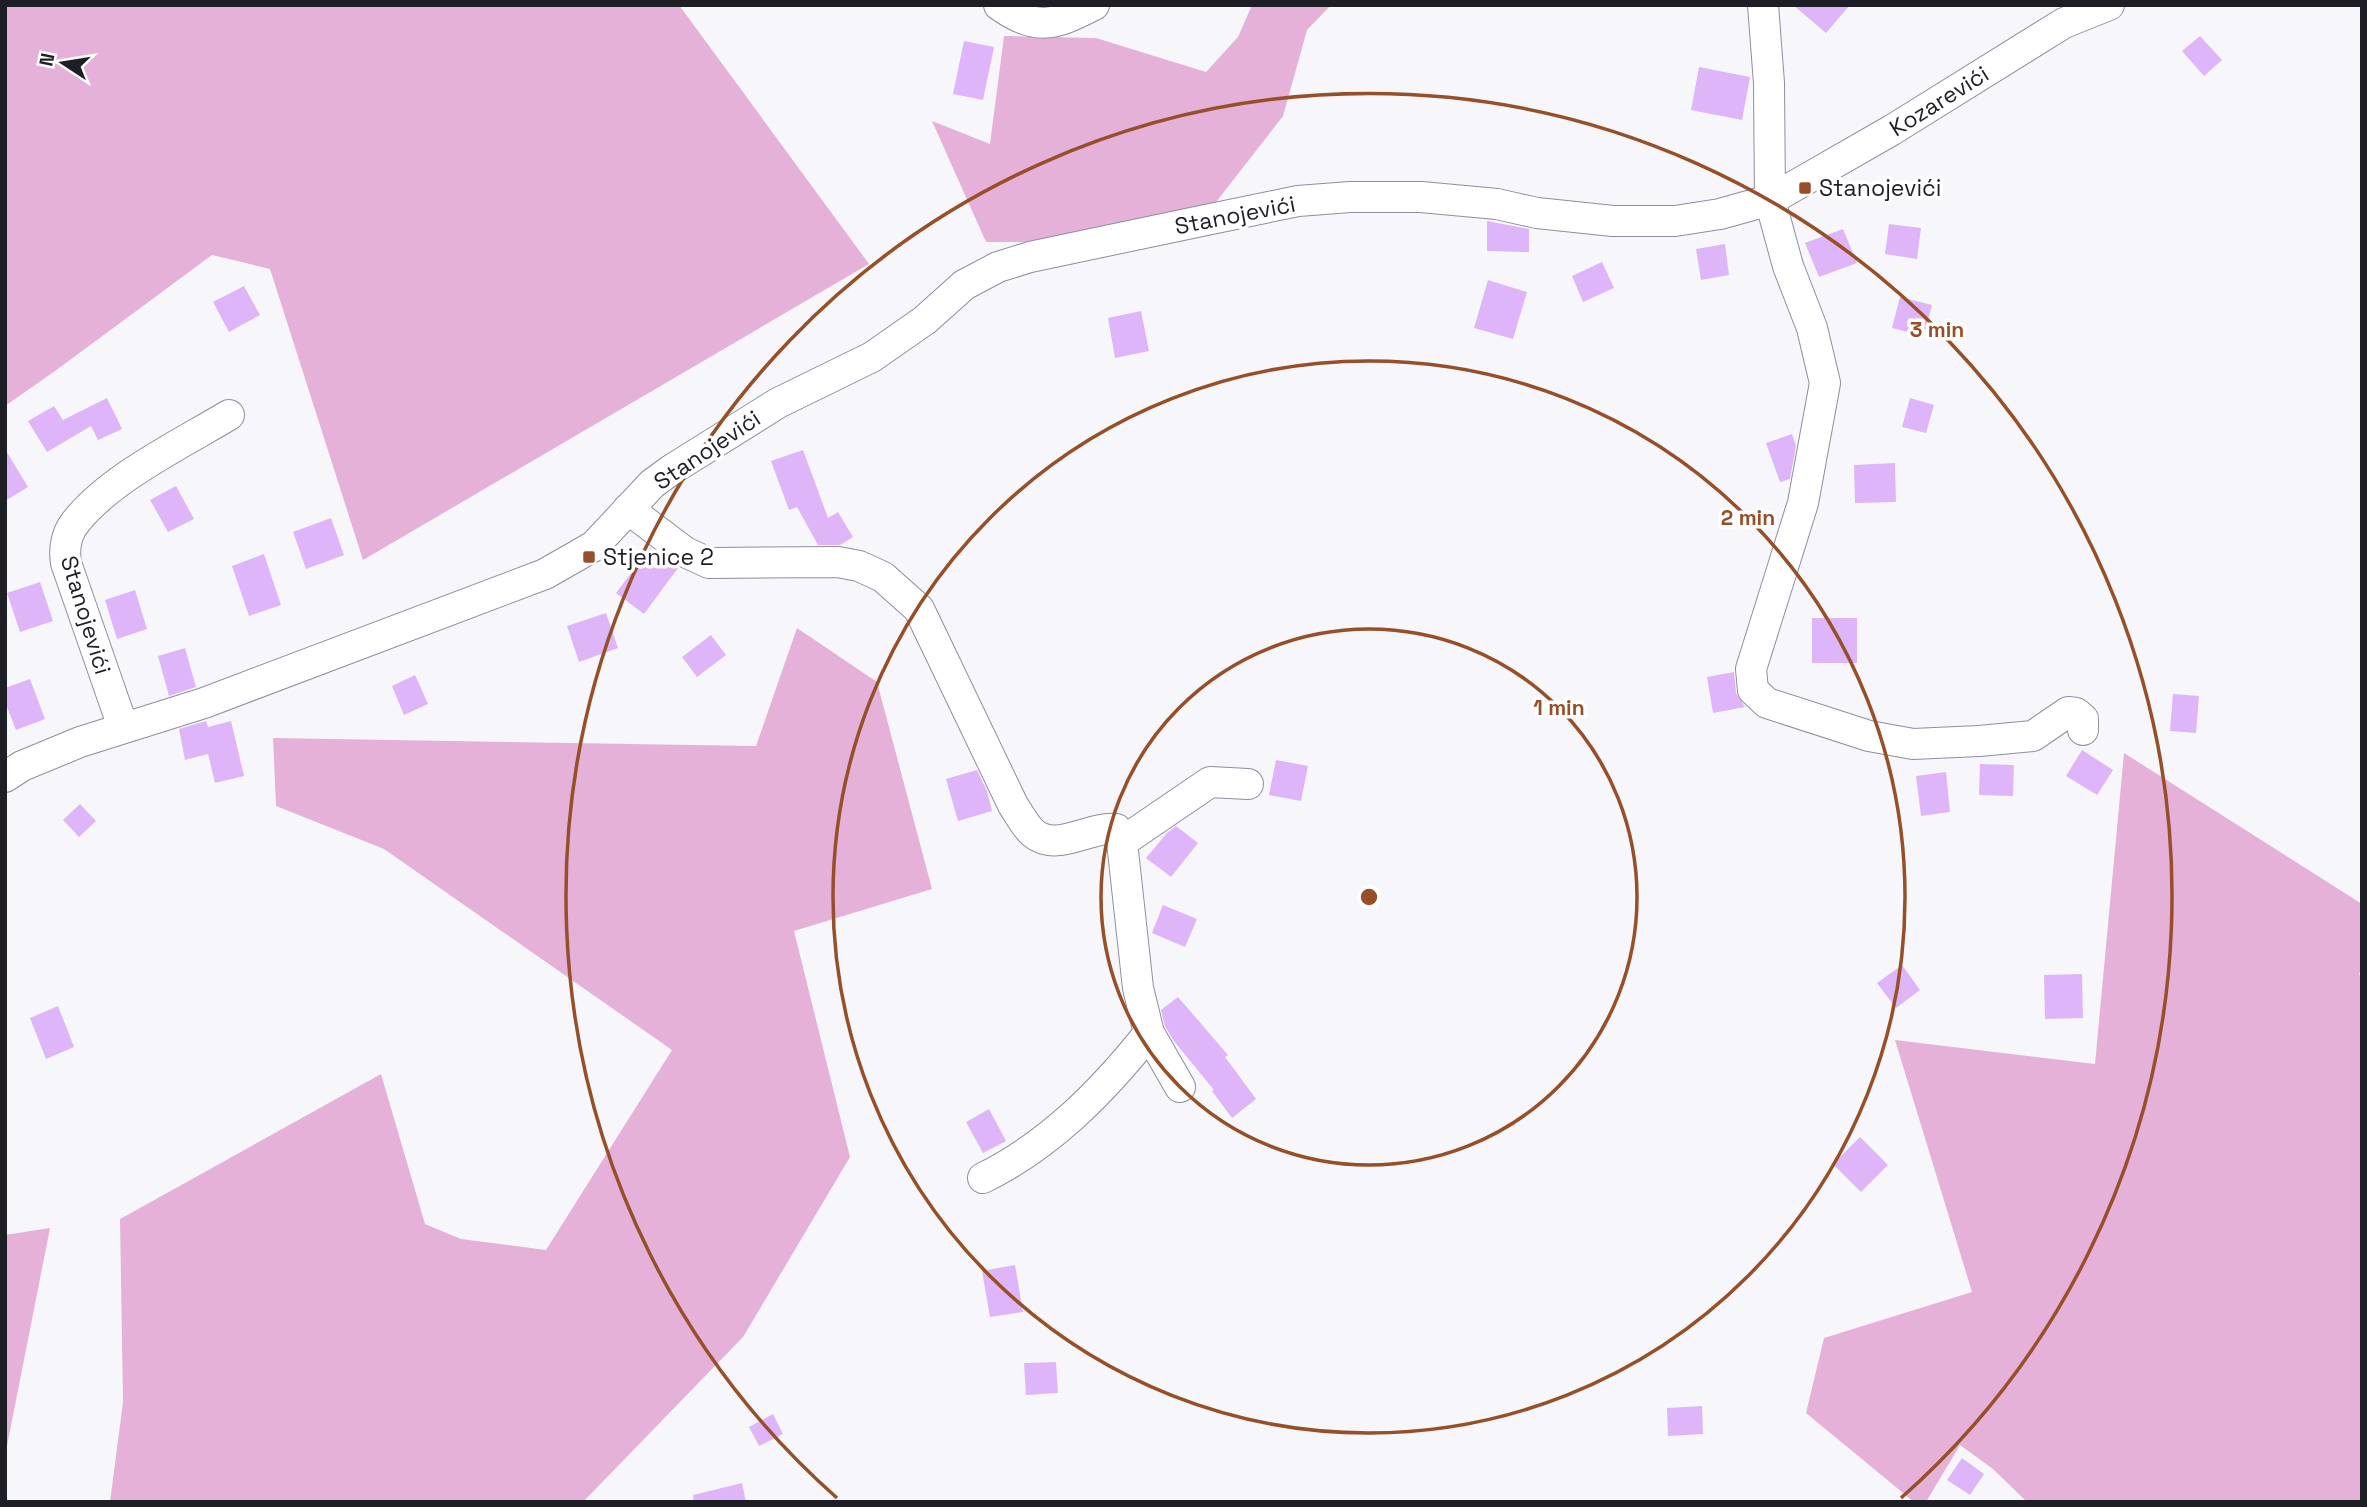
<svg xmlns="http://www.w3.org/2000/svg" width="2367" height="1507" font-family="'Space Grotesk',sans-serif">
<rect width="100%" height="100%" fill="#f7f7fb"/>
<g fill="#e5b1d8">
<polygon points="5,5 679,5 869,264 363,560 270,269 212,255 55,371 5,406"/>
<polygon points="1252,5 1331,5 1307,30 1283,116 1206,215 1075,242 986,242 932,121 990,144 1004,36 1096,38 1206,72 1238,37"/>
<polygon points="797,628 877,682 932,889 794,931 850,1157 743,1337 583,1502 110,1502 123,1402 120,1219 381,1074 425,1224 461,1239 546,1250 672,1050 384,849 276,806 273,738 756,746"/>
<polygon points="2124,753 2362,904 2362,968 2359,974 2362,978 2362,1502 2027,1502 1993,1469 1960,1445 1926,1502 1914,1502 1806,1413 1824,1338 1972,1292 1895,1040 2095,1064"/>
<polygon points="50,1228 5,1456 5,1235"/>
</g>
<g fill="#deb5f9">
<polygon points="1793,5 1850,5 1826,33"/>
<polygon points="2200,36 2222,60 2204,76 2182,51"/>
<polygon points="964,41 994,47 983,100 953,94"/>
<polygon points="1699,67 1750,77 1742,120 1691,110"/>
<polygon points="1487,221 1529,229 1529,252 1487,251"/>
<polygon points="1889,224 1921,228 1917,259 1885,254"/>
<polygon points="1843,229 1857,263 1819,277 1805,243"/>
<polygon points="1725,244 1729,275 1701,280 1696,249"/>
<polygon points="1602,262 1614,288 1583,302 1572,276"/>
<polygon points="1488,280 1527,292 1513,339 1474,328"/>
<polygon points="244,286 260,315 229,332 213,302"/>
<polygon points="1900,297 1932,305 1924,336 1892,328"/>
<polygon points="1141,311 1149,351 1115,358 1108,318"/>
<polygon points="107,398 122,429 98,440 91,426 47,452 28,421 54,406 63,420"/>
<polygon points="1910,398 1934,405 1926,433 1902,427"/>
<polygon points="1792,434 1796,446 1790,479 1780,482 1766,443"/>
<polygon points="5,449 28,487 5,501"/>
<polygon points="803,450 828,518 838,512 853,537 840,545 818,545 797,507 789,510 771,461"/>
<polygon points="1895,463 1896,502 1855,503 1854,465"/>
<polygon points="176,486 194,519 168,532 150,500"/>
<polygon points="331,518 344,555 306,569 293,532"/>
<polygon points="650,548 678,568 644,614 616,593"/>
<polygon points="264,554 281,605 249,616 232,566"/>
<polygon points="40,582 53,621 20,632 7,593"/>
<polygon points="135,590 147,629 117,639 105,600"/>
<polygon points="606,613 618,648 579,662 567,626"/>
<rect x="1812" y="618" width="45" height="45"/>
<polygon points="711,635 726,655 697,677 682,657"/>
<polygon points="185,648 196,687 169,696 158,656"/>
<polygon points="1734,672 1736,693 1745,707 1713,713 1707,677"/>
<polygon points="415,675 428,704 404,715 392,686"/>
<polygon points="30,679 45,719 16,730 5,702 5,688"/>
<polygon points="2173,694 2199,696 2196,733 2170,731"/>
<polygon points="206,721 208,727 231,721 244,776 215,783 208,754 185,760 179,729"/>
<polygon points="2082,750 2113,770 2097,795 2066,776"/>
<polygon points="1276,760 1308,766 1301,801 1269,795"/>
<polygon points="1980,764 2014,765 2013,796 1979,795"/>
<polygon points="977,770 987,791 992,811 958,821 946,779"/>
<polygon points="1946,772 1950,812 1921,816 1916,776"/>
<polygon points="80,804 96,821 79,837 63,820"/>
<polygon points="1176,826 1198,843 1171,877 1146,858 1167,833"/>
<polygon points="1163,905 1197,919 1185,947 1152,933"/>
<polygon points="1902,965 1920,990 1896,1008 1877,983"/>
<polygon points="2082,974 2083,1018 2045,1019 2044,975"/>
<polygon points="1178,997 1228,1055 1225,1057 1256,1099 1232,1118 1212,1091 1214,1090 1173,1040 1165,1026 1161,1010"/>
<polygon points="58,1006 74,1047 46,1059 30,1018"/>
<polygon points="989,1109 1006,1141 983,1153 966,1122"/>
<polygon points="1860,1137 1888,1165 1861,1192 1833,1164"/>
<polygon points="1015,1265 1023,1312 990,1317 982,1271"/>
<polygon points="1056,1362 1058,1393 1026,1395 1024,1363"/>
<polygon points="1702,1406 1703,1434 1668,1436 1667,1408"/>
<polygon points="773,1414 783,1434 759,1446 749,1427"/>
<polygon points="1962,1458 1984,1474 1970,1495 1947,1480"/>
<polygon points="742,1483 746,1502 694,1502 693,1495"/>
</g>
<g fill="none" stroke-linecap="round" stroke-linejoin="round">
<g stroke="#8e8da1" stroke-width="32">
<g id="minor">
<path d="M 999,5 C 1036,32 1055,25 1094,5"/>
<polyline points="1763,5 1769,83 1770,200 1788,266 1812,328 1825,383 1803,503 1751,669 1753,690 1767,703 1869,736 1913,744 1979,741 2033,736 2068,712 2076,713 2083,719 2083,730"/>
<path d="M 628,509 L 685,552 L 709,563 L 838,562 L 859,566 L 883,577 L 919,609 L 1013,805 C 1019,814 1025,826 1033,833 C 1057,853 1089,826 1116,829 L 1122,842 L 1138,988 L 1149,1033 L 1180,1087"/>
<path d="M 123,727 L 66,563 C 64,550 65,539 72,527 C 104,481 181,444 229,415"/>
<polyline points="5,777 22,766 80,742 204,703 545,574 594,546 652,484 671,470 778,403 872,357 925,320 964,285 998,267 1030,257 1206,220 1298,201 1350,197 1421,197 1497,204 1537,213 1613,221 1675,221 1720,214 1770,200 1892,130 2064,23 2109,5"/>
<polyline points="1122,842 1210,782 1248,784"/>
<path d="M 983,1178 C 1050,1145 1103,1091 1149,1033"/>
</g>
</g>
<use href="#minor" stroke="#fff" stroke-width="30"/>
</g>
<g fill="none" stroke="#964f28" stroke-width="3.5">
<circle cx="1369" cy="897" r="268"/>
<circle cx="1369" cy="897" r="536"/>
<path d="M837 1498A803 803 0 1 1 1901 1498"/>
</g>
<g fill="#964f28" stroke="#fff" stroke-width="2.5">
<rect x="1798" y="181" width="14" height="14" rx="3.5"/>
<rect x="582" y="550" width="14" height="14" rx="3.5"/>
</g>
<g text-anchor="middle" stroke-width="7" stroke-linejoin="round" paint-order="stroke">
<g font-size="23" fill="#1e1e26" stroke="#fff">
<text transform="translate(1939 101) rotate(-32)" y="8">Kozarevići</text>
<text transform="translate(1235 215) rotate(-11)" y="8">Stanojevići</text>
<text transform="translate(707 450) rotate(-34)" y="8">Stanojevići</text>
<text transform="translate(86 615) rotate(73)" y="8">Stanojevići</text>
</g>
<g font-size="23" fill="#1e1e26" stroke="#fff" text-anchor="start">
<text x="1819" y="196">Stanojevići</text>
<text x="603" y="565">Stjenice 2</text>
</g>
</g>
<circle cx="1369" cy="897" r="10" fill="#964f28" stroke="#fff" stroke-width="3.5"/>
<g font-size="21" text-anchor="middle" font-weight="bold" fill="#964f28" stroke="#fff" stroke-width="7" stroke-linejoin="round" paint-order="stroke">
<text x="1937" y="337">3 min</text>
<text x="1748" y="525">2 min</text>
<text x="1559" y="715">1 min</text>
</g>
<rect width="2367" height="1507" fill="none" stroke="#1e1e26" stroke-width="14"/>
<g transform="translate(63 63) rotate(282)" stroke="#ffffff" stroke-width="5" paint-order="stroke">
<path d="M0-5L12 26L0 18L-12 26Z" fill="#1e1e26"/>
<text y="-10" font-size="19" font-weight="bold" text-anchor="middle" fill="#1e1e26">N</text>
</g>
</svg>
